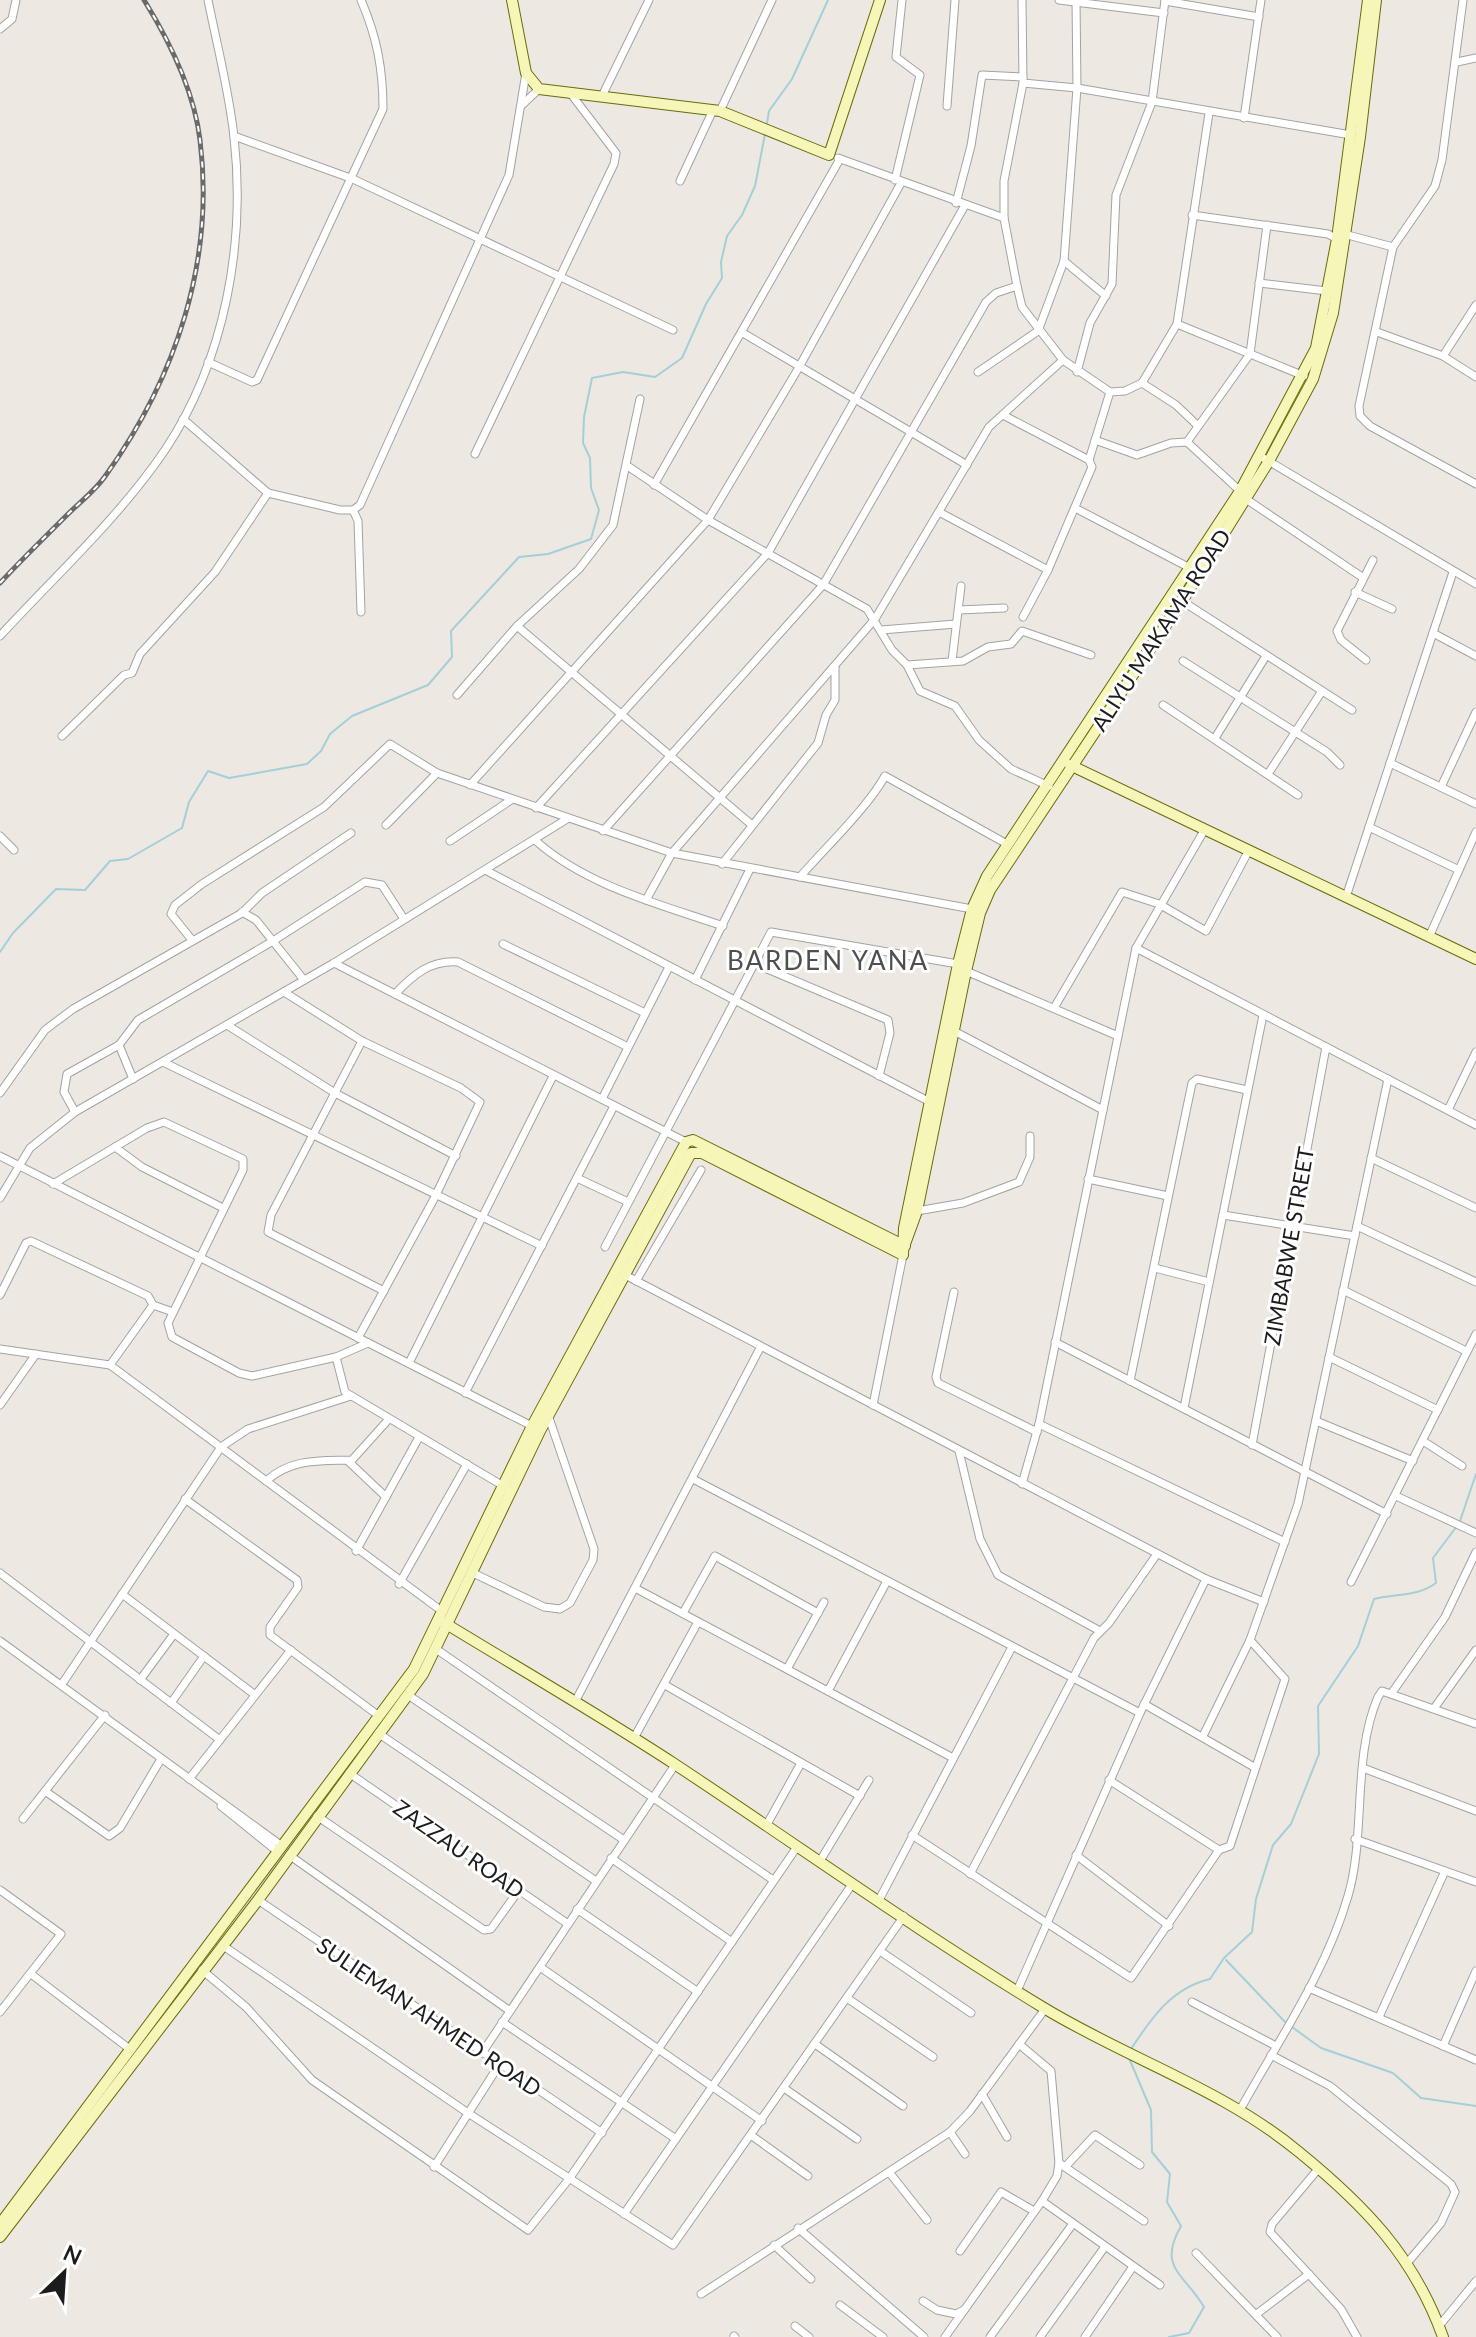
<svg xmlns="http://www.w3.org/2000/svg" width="1476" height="2337" font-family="Lato,sans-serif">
<rect width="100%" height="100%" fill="#ede9e2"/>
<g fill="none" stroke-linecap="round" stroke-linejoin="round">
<g stroke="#a4cfd9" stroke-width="2">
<polyline points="767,123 769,111 792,79 828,0"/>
<polyline points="0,952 13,933 56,889 85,890 110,861 128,859 182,828 189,802 208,771 229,778 307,764 321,751 330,734 352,716 428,685 452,657 451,631 519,557 548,554 591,539 599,510 591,488 590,458 583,443 584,417 592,378 623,372 655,377 682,358 706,304 722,278 721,262 727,236 742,215 755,186 765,134"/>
<polyline points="1460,1521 1476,1474"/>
<polyline points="1226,1960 1287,2024"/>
<polyline points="1292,2027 1321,2048 1393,2073 1421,2098 1476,2106"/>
<path d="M 1131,2049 C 1152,2017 1172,1988 1210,1979 L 1224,1958 L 1252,1932 L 1256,1899 L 1273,1845 L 1291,1824 L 1319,1754 L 1318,1706 L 1358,1646 L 1374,1599 C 1397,1593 1417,1597 1436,1583 L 1433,1558 L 1457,1526"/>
<path d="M 1129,2058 L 1151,2110 L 1152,2152 L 1170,2174 L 1167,2202 L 1181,2226 C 1157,2268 1184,2273 1204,2307 L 1189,2333 L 1169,2337"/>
</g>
<g stroke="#a3a3a3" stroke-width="9">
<g id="street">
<polyline points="1022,0 1023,83 1004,181 1004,218 1017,286 1022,307 1063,360 1110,392 1125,391 1142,383 1177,324 1209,113"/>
<polyline points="1059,0 1164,13"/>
<polyline points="1463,0 1442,160 1435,186 1393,247 1359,406 1360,416 1370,426 1476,484"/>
<polyline points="1165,1 1259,17"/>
<polyline points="0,29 12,19 16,0"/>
<polyline points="1457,62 1476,58"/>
<polyline points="1023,83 1077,88 1351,135"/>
<polyline points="602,96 649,0"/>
<polyline points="522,105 539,89"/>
<polyline points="947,106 955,0"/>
<polyline points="720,111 772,0"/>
<polyline points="1244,118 1261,0"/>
<polyline points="234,136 353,179 673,330"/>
<polyline points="838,158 1004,218"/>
<polyline points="895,180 920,75 896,57 902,0"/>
<polyline points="680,181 713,110"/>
<polyline points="956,203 971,146 982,75 1023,77"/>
<polyline points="1192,215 1328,234 1337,239"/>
<polyline points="1344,234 1393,247"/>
<polyline points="1064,261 1106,296"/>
<polyline points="1259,283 1327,291"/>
<polyline points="1177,324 1304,376"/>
<polyline points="1377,332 1443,356 1476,377"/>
<polyline points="743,333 967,465"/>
<polyline points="1443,356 1476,305"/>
<path d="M 208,362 L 252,382 L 257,380 L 383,109 C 383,69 377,37 361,0"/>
<polyline points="978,372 1038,331 1064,261 1077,88 1076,0"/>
<polyline points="1077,372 1090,323 1112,284 1116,195 1152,102 1165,0"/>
<polyline points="1142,383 1176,405 1197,425"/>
<polyline points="1003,415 1089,460 1092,467 1048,570 1023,617"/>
<polyline points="183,419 268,493 340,510 353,510 360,505 509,175 526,73"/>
<polyline points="1095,440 1137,455 1171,443 1187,442"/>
<polyline points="1187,442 1250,354 1267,225"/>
<polyline points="1187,442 1240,491"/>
<polyline points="475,454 614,164 616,153 571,94"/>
<polyline points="1260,456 1476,584"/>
<polyline points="1089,460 1110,392"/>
<polyline points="629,467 708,520 867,609 892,650 907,665 920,691 955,706 979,740 1011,769 1049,786"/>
<polyline points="654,485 840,159"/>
<polyline points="1246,499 1362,577"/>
<polyline points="1075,508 1190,568"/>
<polyline points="353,510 358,521 361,612"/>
<polyline points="939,512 1048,570"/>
<polyline points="1355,592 1392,609"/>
<polyline points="1182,601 1352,710"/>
<polyline points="959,610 1004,608"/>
<polyline points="517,626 752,825"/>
<polyline points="881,630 956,624"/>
<polyline points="1433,633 1476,656"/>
<path d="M 0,636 C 55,576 119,518 165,450 C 225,360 246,243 234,137 C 229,91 217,45 208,0"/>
<polyline points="1366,660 1341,640 1337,631 1373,560"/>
<polyline points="952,661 961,586"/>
<polyline points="1183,661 1327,752 1340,765"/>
<polyline points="907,665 963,661 988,647 1011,644 1022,631 1091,655"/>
<polyline points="457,695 517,626 579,569 613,525 640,399"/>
<polyline points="1163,705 1298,795"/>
<polyline points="62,736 124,675 132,673 140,654 215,572 268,493"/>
<polyline points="1215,738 1266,656"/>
<polyline points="1390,763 1476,804"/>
<polyline points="1268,774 1322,691"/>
<polyline points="470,785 708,520 798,369 901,183"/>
<polyline points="1441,787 1476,712"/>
<polyline points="536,808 768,553 964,207"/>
<polyline points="386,825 437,773"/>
<polyline points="1369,827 1459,870"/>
<polyline points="603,831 823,585 986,302 996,293 1017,286"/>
<polyline points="0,836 14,850"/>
<polyline points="450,841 511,800"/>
<path d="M 536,841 C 587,886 659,904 723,926"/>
<polyline points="722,864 818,743 826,715 835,700 835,668"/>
<polyline points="487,871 930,1102"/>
<path d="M 800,877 C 825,848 868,807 885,776 L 1007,844"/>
<polyline points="1346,897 1453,572"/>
<polyline points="646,900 672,853 875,619 989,427 1063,360"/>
<polyline points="242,912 256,920 304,980"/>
<polyline points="1429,937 1476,832"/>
<polyline points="192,940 171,914 175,905 202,884 324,807 390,744 437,773 672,853 972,909"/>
<polyline points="503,944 645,1013"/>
<polyline points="1136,948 1476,1125"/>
<polyline points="334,963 686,1142"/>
<polyline points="753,963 888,1020 890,1033 879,1076"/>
<polyline points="966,971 1118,1036"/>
<polyline points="695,980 750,869"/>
<polyline points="284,992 362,1041 461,1088 480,1102 435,1197 358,1338"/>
<path d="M 395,994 C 413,975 430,960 458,962 L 628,1047"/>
<polyline points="1054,1008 1122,892 1159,904 1206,931 1249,850"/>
<polyline points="227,1025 335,1093 456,1156"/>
<polyline points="954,1031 1103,1110"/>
<polyline points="362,1041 271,1215 268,1232 384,1291"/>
<polyline points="119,1045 133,1079"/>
<polyline points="163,1062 542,1246"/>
<polyline points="0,1093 45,1030 73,1009 242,913 262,893 351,833"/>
<polyline points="602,1099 669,967"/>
<polyline points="1448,1110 1476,1052"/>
<polyline points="75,1112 64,1092 67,1074 119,1045 138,1020 273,941 365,882 382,885 404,919"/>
<polyline points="115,1147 142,1167 223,1208"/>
<polyline points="0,1156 532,1426"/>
<polyline points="1371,1158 1476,1208"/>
<polyline points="577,1178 628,1202"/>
<polyline points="1088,1179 1168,1196"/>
<polyline points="53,1184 147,1128 164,1122 243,1159 243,1170 168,1323 172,1337 239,1373 252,1376 336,1357 368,1343"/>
<polyline points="0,1198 30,1148 75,1112 334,963 567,819"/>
<polyline points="917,1211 963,1203 1019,1182 1030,1157 1030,1136"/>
<polyline points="1223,1215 1355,1236"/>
<polyline points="1357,1226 1476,1282"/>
<polyline points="605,1247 771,932 958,964"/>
<polyline points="1155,1268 1209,1282"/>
<polyline points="627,1276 1206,1579 1264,1602"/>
<polyline points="636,1281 701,1170"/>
<polyline points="1343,1290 1466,1351"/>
<polyline points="954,1292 936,1377 938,1383 1037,1432"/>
<polyline points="0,1295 26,1243 31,1241 148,1296 153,1305 173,1312"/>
<polyline points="1055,1342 1387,1514"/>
<polyline points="0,1349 110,1365 443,1612"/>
<polyline points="336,1357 345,1392 505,1487"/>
<polyline points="1329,1357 1438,1410"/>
<polyline points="409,1363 553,1076"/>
<polyline points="110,1365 153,1305"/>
<polyline points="1130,1381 1192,1083 1197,1079 1247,1090"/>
<polyline points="465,1393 614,1106"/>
<polyline points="0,1405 36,1354"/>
<polyline points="873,1405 903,1255"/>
<polyline points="1184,1408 1263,1015"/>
<polyline points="1316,1421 1413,1461"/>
<polyline points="1039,1424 1285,1542"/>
<polyline points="1423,1441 1462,1466"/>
<polyline points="1252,1445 1326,1047"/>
<polyline points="959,1451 980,1539 998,1575 1100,1631"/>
<polyline points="348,1461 386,1497"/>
<polyline points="693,1479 1140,1713"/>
<path d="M 266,1481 C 292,1458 319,1461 352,1460 L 388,1420"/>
<polyline points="1022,1484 1039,1424 1136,948 1205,829"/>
<polyline points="1396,1496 1476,1533"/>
<polyline points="185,1499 297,1580 298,1587 270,1627 270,1635 379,1716"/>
<polyline points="356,1551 418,1439"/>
<polyline points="0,1573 220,1740"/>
<polyline points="473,1573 544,1607 560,1609 570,1603 593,1560 594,1549 549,1418"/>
<polyline points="1351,1582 1476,1334"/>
<polyline points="399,1584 467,1464"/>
<polyline points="635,1588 953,1758"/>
<polyline points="122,1594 255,1695"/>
<polyline points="683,1613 715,1556 818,1613"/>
<polyline points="0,1641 282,1846"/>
<polyline points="436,1649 773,1880"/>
<polyline points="787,1669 824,1602"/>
<polyline points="140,1680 174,1634"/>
<polyline points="62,1684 221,1447 248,1429 351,1396"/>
<polyline points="665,1685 860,1796"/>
<polyline points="828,1691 887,1581"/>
<polyline points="1391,1694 1445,1617 1476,1552"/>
<polyline points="408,1695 624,1840"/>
<polyline points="575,1702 760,1348"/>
<polyline points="171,1703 204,1656"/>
<polyline points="1144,1704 1254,1767"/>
<polyline points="1435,1707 1476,1650"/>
<polyline points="378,1733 596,1881"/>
<polyline points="1203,1736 1250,1640 1298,1504 1388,1079"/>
<polyline points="634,1738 698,1622"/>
<polyline points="1363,1768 1476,1811"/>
<polyline points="349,1773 568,1924"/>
<polyline points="189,1779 291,1650"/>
<polyline points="1109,1780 1219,1850 1230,1846 1285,1679 1250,1640"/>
<polyline points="45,1791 109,1836 120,1828 161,1759"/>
<polyline points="221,1806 278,1852"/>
<polyline points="317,1816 484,1930 491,1929 519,1890"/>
<polyline points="23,1819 105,1715"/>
<polyline points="766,1826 801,1763"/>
<polyline points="912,1835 1131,1978 1219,1850"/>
<polyline points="1355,1839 1476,1882"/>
<polyline points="289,1855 510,2011"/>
<polyline points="1076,1855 1169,1926"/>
<polyline points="611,1858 732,1942"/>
<polyline points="820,1861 869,1780"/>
<polyline points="970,1874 1094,1638 1109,1623 1157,1554"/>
<polyline points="0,1890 61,1934 0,2012"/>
<polyline points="258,1900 602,2133"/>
<polyline points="879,1900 1012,1647"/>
<polyline points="577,1909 698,1992"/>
<polyline points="222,1945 468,2113 673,2245 904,1916"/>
<polyline points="880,1951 971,2013"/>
<polyline points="540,1967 762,2121"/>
<polyline points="202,1970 246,2007 312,2080 528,2230 569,2179 797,1847"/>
<polyline points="31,1974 131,2050"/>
<polyline points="1309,1988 1476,2060"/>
<polyline points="1017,1991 1140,1713 1206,1579"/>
<polyline points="847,1998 933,2057"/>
<polyline points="1192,2002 1276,2046"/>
<polyline points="1379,2017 1445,1871"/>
<polyline points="502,2022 676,2139"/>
<polyline points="815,2044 903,2106"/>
<polyline points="1019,2044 1051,2071 1059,2163 1057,2176 1042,2201 1160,2285"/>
<polyline points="1443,2046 1476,1971"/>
<polyline points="482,2053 675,1765"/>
<polyline points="1271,2055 1330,2086 1451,2184 1455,2192 1441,2223 1408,2262"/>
<polyline points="784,2088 857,2139"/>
<polyline points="982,2094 1007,2137"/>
<path d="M 1240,2110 C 1278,2041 1326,1972 1348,1896 C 1366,1836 1352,1757 1378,1697 L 1382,1691 L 1476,1724"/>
<polyline points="950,2132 965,2154"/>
<polyline points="752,2136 808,2176"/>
<polyline points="1059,2163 1144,2221"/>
<polyline points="434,2167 499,2065"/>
<polyline points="1065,2167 1095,2135 1140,2165"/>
<polyline points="1319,2168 1272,2224 1270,2232 1341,2309 1357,2337"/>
<polyline points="889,2172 927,2220"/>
<polyline points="624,2214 853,1883"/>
<polyline points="798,2228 924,2337"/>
<polyline points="774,2245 811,2279"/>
<polyline points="960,2251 1001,2192 1034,2211"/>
<polyline points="1196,2253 1277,2337"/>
<polyline points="701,2294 950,2132 970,2111 1045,2009"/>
<polyline points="923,2301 937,2310 956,2314 964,2310"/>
<polyline points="840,2305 883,2337"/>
<polyline points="1258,2313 1309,2274"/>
<polyline points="795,2326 809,2337"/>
<polyline points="1439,2326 1476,2281"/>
<polyline points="734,2336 735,2337"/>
<polyline points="945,2337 1042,2201"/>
<polyline points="990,2337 1072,2225"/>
<polyline points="1040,2337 1104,2248"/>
<polyline points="1085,2337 1132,2268"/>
</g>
</g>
<g stroke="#666d09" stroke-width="12">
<g id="secondary">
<polyline points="512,0 526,73 539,89 720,111 829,155 880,0"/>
<polyline points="1070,765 1476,959"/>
<polyline points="905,1244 917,1211 966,971 980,913 990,890 1182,601 1269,461 1313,379 1333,313 1360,137 1376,0"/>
<path d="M 443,1622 C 520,1669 598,1714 673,1763 C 796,1844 917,1931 1044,2008 C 1128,2059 1223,2089 1299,2152 C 1364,2205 1414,2256 1443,2337"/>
<polyline points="0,2224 414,1669 532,1426 686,1142 693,1140 905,1246"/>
<polyline points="0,2237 258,1900 423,1674 540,1431 691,1153 702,1153 903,1255 904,1228 958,964 972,909 987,876 1240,491 1316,348 1337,239 1368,0"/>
</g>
</g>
<use href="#street" stroke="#fff" stroke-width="7"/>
<use href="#secondary" stroke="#f5f6b7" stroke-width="10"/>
<g stroke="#6a6a6a" stroke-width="5">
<path id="rail" d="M 0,583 C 22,559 45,537 68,514 C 80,502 96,490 106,475 C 176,377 215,261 200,140 C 194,90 170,42 144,0"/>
</g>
<use href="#rail" stroke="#fff" stroke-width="2" stroke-dasharray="6" stroke-linecap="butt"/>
</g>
<g text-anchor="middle" stroke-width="6" stroke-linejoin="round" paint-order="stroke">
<g font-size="22" fill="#1c1c1c" stroke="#fff">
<text transform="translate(1161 630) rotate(-57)" y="8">ALIYU MAKAMA ROAD</text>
<text transform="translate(1289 1246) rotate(-80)" y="8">ZIMBABWE STREET</text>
<text transform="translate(459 1849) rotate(35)" y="8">ZAZZAU ROAD</text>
<text transform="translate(429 2017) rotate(34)" y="8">SULIEMAN AHMED ROAD</text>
</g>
<g font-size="26" letter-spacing="2" fill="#4f4f4f" stroke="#fff">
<text x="828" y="970">BARDEN YANA</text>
</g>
</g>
<g transform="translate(64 2273) rotate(25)" stroke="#ffffff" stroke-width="6" paint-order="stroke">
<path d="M0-6L14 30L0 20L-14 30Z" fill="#1c1c1c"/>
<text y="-12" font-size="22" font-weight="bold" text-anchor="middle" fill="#1c1c1c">N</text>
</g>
</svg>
